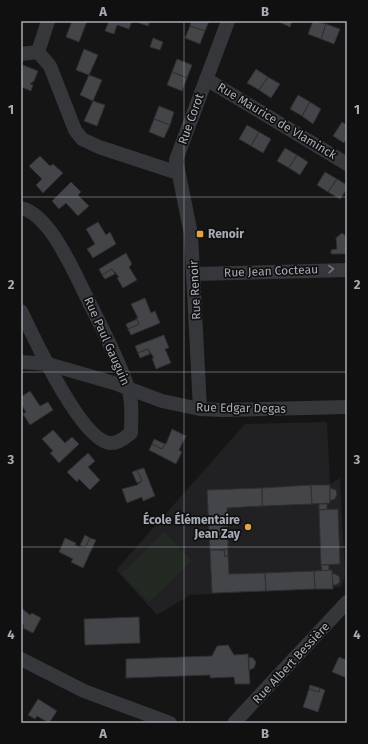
<svg xmlns="http://www.w3.org/2000/svg" width="368" height="744" font-family="'Fira Sans',sans-serif">
<rect width="100%" height="100%" fill="#151516"/>
<polygon fill="#212123" points="327,422 330,484 340,478 345,576 341,587 190,595 157,615 116,570 245,424"/>
<polygon fill="#212922" points="164,532 192,561 149,602 121,574"/>
<g fill="#444549" stroke="#2f2f32">
<polygon points="72,21 87,21 79,42 66,37"/>
<polygon points="109,21 132,21 129,29 117,25 114,34 105,31"/>
<polygon points="133,21 150,21 148,26"/>
<polygon points="191,21 209,21 205,31 190,26"/>
<polygon points="277,21 292,21 290,27"/>
<polygon points="313,21 326,24 321,39 308,34"/>
<polygon points="326,24 340,29 334,44 321,39"/>
<polygon points="190,26 205,31 200,44 185,38"/>
<polygon points="153,38 163,42 160,50 150,47"/>
<polygon points="84,49 98,55 89,75 76,70"/>
<polygon points="177,59 192,65 187,78 172,72"/>
<polygon points="23,65 38,71 34,81 30,84 33,85 31,91 21,87"/>
<polygon points="256,69 268,77 259,90 247,83"/>
<polygon points="172,72 187,78 182,91 167,85"/>
<polygon points="89,75 102,80 93,101 80,95"/>
<polygon points="268,77 280,84 271,98 259,90"/>
<polygon points="298,95 310,102 302,116 290,109"/>
<polygon points="93,101 105,105 97,126 84,121"/>
<polygon points="310,102 321,109 313,124 302,116"/>
<polygon points="159,106 174,112 170,125 154,119"/>
<polygon points="154,119 170,125 164,138 149,132"/>
<polygon points="342,122 347,125 347,138 344,143 333,136"/>
<polygon points="247,125 259,132 251,146 239,139"/>
<polygon points="259,132 271,139 263,153 251,146"/>
<polygon points="285,148 297,155 289,168 277,161"/>
<polygon points="297,155 308,162 300,175 289,168"/>
<polygon points="40,156 50,166 53,164 63,173 43,193 36,185 42,179 29,166"/>
<polygon points="325,172 337,179 328,192 317,185"/>
<polygon points="337,179 347,185 347,189 340,199 328,192"/>
<polygon points="71,182 81,192 78,195 89,206 78,216 66,203 59,209 52,201"/>
<polygon points="98,222 106,235 110,232 116,244 93,258 87,249 95,244 86,229"/>
<polygon points="342,233 347,237 347,254 331,254 331,250 337,249 336,238"/>
<polygon points="126,253 132,264 129,267 137,280 123,288 117,278 119,277 112,269 102,275 99,269"/>
<polygon points="112,269 115,274 105,279 102,275"/>
<polygon points="145,298 151,313 155,311 160,323 131,335 128,329 139,324 136,318 138,318 131,304"/>
<polygon points="137,319 139,324 128,329 126,324"/>
<polygon points="164,335 169,348 165,349 171,363 156,369 152,358 154,358 148,349 138,353 135,346"/>
<polygon points="148,349 150,354 140,358 138,353"/>
<polygon points="30,391 40,406 48,402 53,410 30,425 23,414 26,412 21,404 21,397"/>
<polygon points="172,429 186,436 179,450 182,452 176,464 149,450 152,444 162,449 165,443 166,444"/>
<polygon points="53,430 65,443 72,437 79,444 59,463 50,453 53,451 42,439"/>
<polygon points="154,439 165,444 162,449 152,444"/>
<polygon points="88,453 95,461 88,467 100,480 90,490 79,479 77,482 67,472"/>
<polygon points="144,468 155,496 143,501 142,497 127,503 122,489 137,485 142,481 137,470"/>
<polygon points="137,470 142,481 137,483 132,472"/>
<polygon points="311,485 312,504 262,506 262,488"/>
<polygon points="311,485 330,485 330,503 312,504"/>
<polygon points="262,488 262,506 227,508 227,525 224,525 224,532 209,533 207,490"/>
<polygon points="330,488 336,490 337,495 334,500 330,500"/>
<polygon points="319,504 327,504 327,509 319,510"/>
<polygon points="338,509 340,564 321,565 319,510"/>
<polygon points="224,525 227,525 228,532 224,532"/>
<polygon points="228,532 228,549 210,550 209,533"/>
<polygon points="85,535 90,538 85,548 80,545"/>
<polygon points="65,538 76,543 75,545 85,548 90,538 96,540 83,568 71,562 73,559 59,552"/>
<polygon points="228,549 228,556 225,557 224,550"/>
<polygon points="210,550 224,550 225,557 228,556 229,574 265,573 266,591 212,593"/>
<polygon points="321,565 329,565 329,571 322,571"/>
<polygon points="332,570 333,589 315,589 314,571"/>
<polygon points="314,571 315,589 266,591 265,573"/>
<polygon points="332,573 339,576 340,582 336,585 333,585"/>
<polygon points="21,608 30,615 32,613 41,618 33,633 23,628 24,625 21,624"/>
<polygon points="139,617 140,643 85,645 84,619"/>
<polygon points="228,645 234,655 248,654 250,684 235,684 234,677 210,678 210,675 126,678 126,659 212,656 217,646"/>
<polygon points="249,657 253,658 256,662 254,668 249,670"/>
<polygon points="339,657 347,660 347,678 332,672"/>
<polygon points="310,685 320,688 319,692 309,689"/>
<polygon points="320,688 325,690 318,712 303,707 309,689 319,692"/>
<polygon points="38,699 57,711 49,723 37,716 35,719 28,715"/>
</g>
<g fill="none" stroke-linecap="round" stroke-linejoin="round">
<g stroke="#36373b" stroke-width="14">
<polyline points="38,52 50,66 75,130 82,139 99,147 178,173"/>
<polyline points="38,52 48,21"/>
<polyline points="21,54 38,52"/>
<polyline points="206,79 347,164"/>
<path d="M 21,208 C 34,211 43,222 51,232 C 67,254 77,278 89,302 C 103,330 118,358 128,388 C 133,401 131,419 131,433 C 124,438 118,444 109,443 C 80,438 34,338 21,311"/>
<polyline points="194,274 347,270"/>
<polyline points="21,362 48,364 114,383 162,401 200,409 223,410 347,407"/>
<polyline points="200,409 191,234 176,160 228,21"/>
<polyline points="21,659 84,691 170,723"/>
<polyline points="234,723 347,602"/>
</g>
</g>
<defs><path id="oneway-chevron" d="M-2-3.5L2.5 0L-2 3.5" fill="none" stroke-width="1.6" stroke-linecap="round" stroke-linejoin="round"/></defs>
<use stroke="#75777e" href="#oneway-chevron" transform="translate(331 269) rotate(-2)"/>
<path fill="none" stroke="#a8acb5" stroke-width="1" stroke-opacity="0.55" d="M 184,21 L 184,723M 21,197 L 347,197M 21,372 L 347,372M 21,547 L 347,547"/>
<g fill="#e2a541" stroke="#101011" stroke-width="1.5">
<rect x="196" y="230" width="8" height="8" rx="2"/>
<circle cx="248" cy="527" r="4"/>
</g>
<g text-anchor="middle" stroke-width="3.5" stroke-linejoin="round" paint-order="stroke">
<g font-size="12" fill="#a8acb5" stroke="#101011">
<text transform="translate(191 119) rotate(-70)" y="4">Rue Corot</text>
<text transform="translate(277 121) rotate(31)" y="4">Rue Maurice de Vlaminck</text>
<text transform="translate(271 271) rotate(-2)" y="4">Rue Jean Cocteau</text>
<text transform="translate(195 290) rotate(-93)" y="4">Rue Renoir</text>
<text transform="translate(107 341) rotate(66)" y="4">Rue Paul Gauguin</text>
<text transform="translate(241 408) rotate(1)" y="4">Rue Edgar Degas</text>
<text transform="translate(291 663) rotate(-47)" y="4">Rue Albert Bessière</text>
</g>
<g font-size="12" font-weight="bold" fill="#a8acb5" stroke="#101011" text-anchor="start">
<text x="208" y="238">Renoir</text>
<text x="240" y="524" text-anchor="end">École Élémentaire<tspan x="240" dy="14">Jean Zay</tspan></text>
</g>
</g>
<rect width="368" height="744" fill="none" stroke="#101011" stroke-width="44"/>
<rect x="22" y="22" width="324" height="700" fill="none" stroke="#a8acb5" stroke-width="1.5"/>
<g font-size="13" text-anchor="middle" font-weight="bold" fill="#a8acb5">
<text x="103" y="16">A</text>
<text x="265" y="16">B</text>
<text x="11" y="114">1</text>
<text x="357" y="114">1</text>
<text x="11" y="289">2</text>
<text x="357" y="289">2</text>
<text x="11" y="464">3</text>
<text x="357" y="464">3</text>
<text x="11" y="639">4</text>
<text x="357" y="639">4</text>
<text x="103" y="738">A</text>
<text x="265" y="738">B</text>
</g>
</svg>
